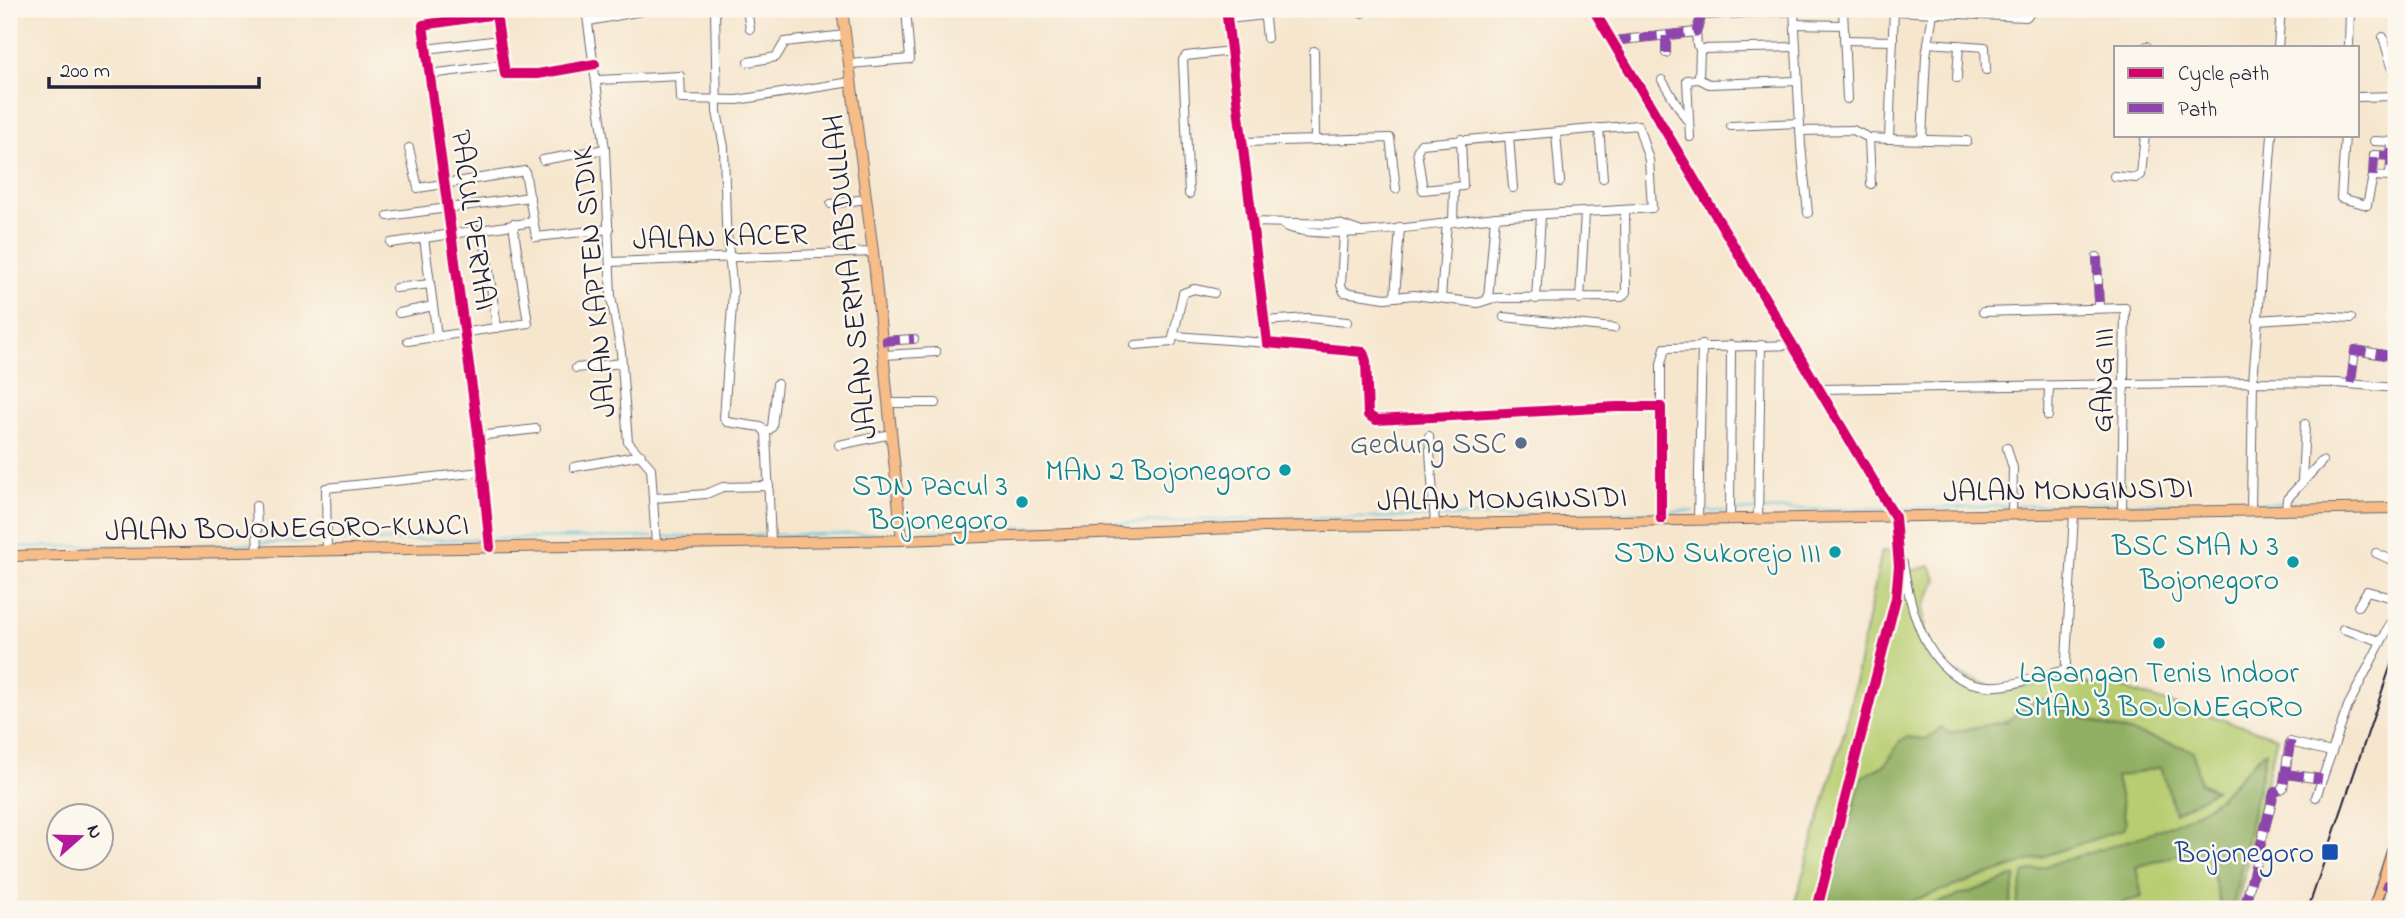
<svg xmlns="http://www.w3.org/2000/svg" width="2405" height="918" font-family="'Indie Flower',sans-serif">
<rect width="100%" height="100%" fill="#fbf7ec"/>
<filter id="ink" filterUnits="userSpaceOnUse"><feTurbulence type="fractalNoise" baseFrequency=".0143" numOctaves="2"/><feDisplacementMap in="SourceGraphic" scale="14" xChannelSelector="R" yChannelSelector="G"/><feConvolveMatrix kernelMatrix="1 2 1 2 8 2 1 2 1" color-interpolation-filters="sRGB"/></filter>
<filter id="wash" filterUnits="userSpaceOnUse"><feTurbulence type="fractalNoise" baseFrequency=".00686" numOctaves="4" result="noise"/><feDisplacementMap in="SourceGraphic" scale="28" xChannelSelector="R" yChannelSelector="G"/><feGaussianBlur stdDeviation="1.57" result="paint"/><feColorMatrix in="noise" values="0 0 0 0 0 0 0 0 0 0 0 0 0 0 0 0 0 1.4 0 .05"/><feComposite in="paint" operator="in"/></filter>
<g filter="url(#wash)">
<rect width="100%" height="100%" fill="#f6e6ce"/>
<polygon fill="#b8cd71" stroke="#6d7856" stroke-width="2" points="1882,551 1897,552 1898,568 1911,571 1930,566 1937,580 1924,606 1924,646 1944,669 2000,689 2061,681 2119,687 2277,737 2236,909 1793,909 1845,729"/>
<g fill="#92b063" stroke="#5a694f" stroke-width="2">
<path d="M 2041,700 L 2100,724 L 2184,747 L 2193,752 L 2200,783 L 2215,790 L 2175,813 L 2161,767 L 2116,777 L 2126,823 L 2124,829 L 1887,909 L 1825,909 L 1862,777 L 1886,764 L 1900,741 L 1907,737 L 1926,739 L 1941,728 L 1949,733 L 2006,721 C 2020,715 2025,702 2041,700 Z"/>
<path d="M 2266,751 L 2232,909 L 2222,909 L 2208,856 L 2189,852 L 2136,867 L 2142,897 L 2101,909 L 2016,909 L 2024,873 C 2086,852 2153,839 2209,805 C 2231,792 2252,759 2266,751 Z"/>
<polygon points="2016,876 2009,909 1920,909"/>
</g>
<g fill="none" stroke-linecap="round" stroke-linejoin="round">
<g stroke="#5cc3d9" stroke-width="2">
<polyline points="2127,503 2247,504"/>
<polyline points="2256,503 2282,503"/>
<polyline points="2291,503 2396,501"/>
<polyline points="2015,506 2117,503"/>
<polyline points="1892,509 2009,506"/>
<polyline points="1763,510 1887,508"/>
<polyline points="1700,511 1726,511"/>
<polyline points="1735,511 1754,510"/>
<polyline points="1665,512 1694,511"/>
<polyline points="1437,517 1659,512"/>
<polyline points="906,533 1201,520 1432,517"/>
<polyline points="773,535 897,533"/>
<polyline points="657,537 767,535"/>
<polyline points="493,539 652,537"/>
<polyline points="332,541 487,539"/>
<polyline points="262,543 323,541"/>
<polyline points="9,547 256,544"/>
</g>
</g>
</g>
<g filter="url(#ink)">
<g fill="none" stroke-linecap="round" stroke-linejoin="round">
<g stroke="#6c676e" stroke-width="10">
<g id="minor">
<polyline points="586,9 605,149 611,297 621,352 628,442 651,468 656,544"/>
<polyline points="715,9 717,112 724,147 726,224 733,292 724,418 727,422 761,427 766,433 771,541"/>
<polyline points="747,9 750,29"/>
<polyline points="1226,9 1267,343 1363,352 1366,361 1368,415 1376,420 1616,407 1661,407 1661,519"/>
<polyline points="1264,9 1267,38"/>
<polyline points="1362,9 1362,13"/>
<polyline points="1593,9 1895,517 1899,566 1896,598 1817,909"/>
<polyline points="1794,9 1801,146 1808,213"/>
<polyline points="1843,9 1847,99"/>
<polyline points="1894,11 2026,17 2035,9"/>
<polyline points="1227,19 1265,15"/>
<polyline points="589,21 652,9"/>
<polyline points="1795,24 1843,25"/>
<polyline points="1696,32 1697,45"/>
<polyline points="1666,36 1666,53"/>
<polyline points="2383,37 2396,80"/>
<polyline points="1844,40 1893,41"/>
<polyline points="1613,41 1696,32 1702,15 1794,11"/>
<polyline points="1928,43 1985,47 1986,70"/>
<polyline points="2147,46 2147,47"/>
<polyline points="1796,47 1700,49 1699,79 1709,84 1797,81"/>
<polyline points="2278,47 2281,9"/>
<polyline points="2349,47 2350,9"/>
<polyline points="426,49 500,40"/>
<polyline points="1314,51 1315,139"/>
<polyline points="748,62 776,57 785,42 845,35"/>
<polyline points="849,64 910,59 906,9"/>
<polyline points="429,74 502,65"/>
<polyline points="1957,78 1959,45"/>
<polyline points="598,80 680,76 681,99 737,100 851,82"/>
<polyline points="1662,80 1686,119"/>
<polyline points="2358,97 2396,96"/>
<polyline points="1731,126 1800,123"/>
<polyline points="1599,128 1603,178"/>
<polyline points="1800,131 1853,130 1869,138 1889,139 1894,9"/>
<polyline points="1556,133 1560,182"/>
<polyline points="2345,135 2341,198 2367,205 2373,176 2390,177 2392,143"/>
<polyline points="1509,136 1513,188"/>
<polyline points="1690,137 1687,80 1699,79"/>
<polyline points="1869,138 1871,184"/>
<polyline points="1889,139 1967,141"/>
<polyline points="1922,139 1926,56 1933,13"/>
<polyline points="2374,141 2396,142"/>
<polyline points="1242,142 1390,138 1396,189"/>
<polyline points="409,148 418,188 525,171 536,237 609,229"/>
<polyline points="543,160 605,149"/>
<polyline points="2114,176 2136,178 2141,175 2145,135"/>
<polyline points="2373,176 2374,155 2391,156"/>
<polyline points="1189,194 1183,60 1186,56 1231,51"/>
<polyline points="831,204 866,199"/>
<polyline points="388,216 530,197"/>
<polyline points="1252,222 1339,224 1359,231"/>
<polyline points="1453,222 1454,188"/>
<path d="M 1284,225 C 1321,245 1449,221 1497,217 C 1548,213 1600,212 1652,208 L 1649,160 L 1638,125 L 1421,144 L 1417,151 L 1423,190 L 1463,186 L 1461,139"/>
<polyline points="483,229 497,328"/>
<polyline points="1344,234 1341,285 1344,292 1385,298 1414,295 1478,303 1494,298 1622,297 1626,292 1625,210"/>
<polyline points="424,238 437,336"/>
<polyline points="391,243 533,222"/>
<polyline points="2097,257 2099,307"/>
<polyline points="611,262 873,252"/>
<polyline points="396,288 430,284"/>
<polyline points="1395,297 1400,227"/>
<polyline points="1441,298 1447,222"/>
<polyline points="1488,299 1495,217"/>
<polyline points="1536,299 1541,215"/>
<polyline points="1580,299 1585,213"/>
<polyline points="1983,312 2125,308 2122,511"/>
<polyline points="399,313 433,306"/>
<polyline points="1504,317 1614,328"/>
<polyline points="2257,320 2320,316 2351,318"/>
<polyline points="1264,321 1308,318 1347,322"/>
<polyline points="1176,336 1267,343"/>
<polyline points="408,341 528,323 513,224"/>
<polyline points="882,341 914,339"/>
<polyline points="1135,345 1172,342 1183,293 1194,289 1214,293"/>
<polyline points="884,355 936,352"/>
<polyline points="576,368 622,363"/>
<polyline points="2351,383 2355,350 2396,357"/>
<polyline points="1819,389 2253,382 2337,383 2396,388"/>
<polyline points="888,403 936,403"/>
<polyline points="1661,407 1661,364 1665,348 1794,345"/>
<polyline points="2048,416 2049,386"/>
<polyline points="766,433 772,427 777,384"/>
<polyline points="478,436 536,429"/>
<polyline points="1429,436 1435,525"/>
<polyline points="839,445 891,434"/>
<polyline points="2007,448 2013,468 2012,513"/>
<polyline points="574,467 641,455"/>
<polyline points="2302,481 2305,424"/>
<polyline points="654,498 706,494 723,487 769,486"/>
<polyline points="256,506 258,551"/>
<polyline points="2286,509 2287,499 2322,461"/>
<polyline points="2251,510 2253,382 2272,135"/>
<polyline points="1698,518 1702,345"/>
<polyline points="1730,518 1731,345"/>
<polyline points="1758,518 1761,345"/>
<polyline points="490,547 480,447 423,25 496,14 505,74 538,74 595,64"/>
<polyline points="327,550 326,488 482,472"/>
<polyline points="2376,553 2396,562"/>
<path d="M 1903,563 C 1911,615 1930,690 1998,686 C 2021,685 2042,673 2065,671"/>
<polyline points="2358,606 2367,591 2396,599"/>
<polyline points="2343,629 2380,641"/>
<polyline points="2065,679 2074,513"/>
<polyline points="2286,774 2322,779"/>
<polyline points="2316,797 2348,706 2396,613"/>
<polyline points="2383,884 2396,888"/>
<polyline points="2244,909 2274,793 2283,788 2290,742 2331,752"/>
</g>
</g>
<g stroke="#6c676e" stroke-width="12">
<g id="major">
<polyline points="842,9 873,252 902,540"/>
<polyline points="9,556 902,540 1263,527 2396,508"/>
</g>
</g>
<g stroke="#6c676e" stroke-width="13">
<polyline id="highway" points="2374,909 2396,840"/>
</g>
<use href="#minor" stroke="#fff" stroke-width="8"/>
<use href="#major" stroke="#f7bd88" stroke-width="10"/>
<use href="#highway" stroke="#f7bd88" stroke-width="10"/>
<polyline stroke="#22223b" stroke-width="2" points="2308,909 2396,650"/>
<g stroke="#8e44ad" stroke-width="9" stroke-dasharray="18 9" stroke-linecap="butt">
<polyline points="1666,36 1666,53"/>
<polyline points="1613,41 1696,32 1702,15 1794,11"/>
<polyline points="2391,167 2392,143"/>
<polyline points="2373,176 2374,155 2391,156"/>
<polyline points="2097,257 2099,307"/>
<polyline points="882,341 914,339"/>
<polyline points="2351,383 2355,350 2396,357"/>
<polyline points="2286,774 2322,779"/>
<polyline points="2390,862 2396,864"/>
<polyline points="2383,884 2396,888"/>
<polyline points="2244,909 2274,793 2283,788 2291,741"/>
</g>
<g stroke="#fbf7ec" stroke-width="15">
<g id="cycleway">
<polyline points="1226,9 1267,343 1363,352 1366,361 1368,415 1376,420 1616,407 1661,407 1661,519"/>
<polyline points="1593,9 1895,517 1899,566 1896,598 1817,909"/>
<polyline points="490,547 480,447 423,25 496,14 505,74 538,74 595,64"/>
</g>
</g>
<use href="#cycleway" stroke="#d6006c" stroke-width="10"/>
</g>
</g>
<circle fill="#5c6f8a" stroke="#fbf7ec" stroke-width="2.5" cx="1521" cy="443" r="7"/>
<g fill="#0f9aa8" stroke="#fbf7ec" stroke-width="2.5">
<circle cx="1285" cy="470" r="7"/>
<circle cx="1022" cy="502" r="7"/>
<circle cx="1835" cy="552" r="7"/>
<circle cx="2293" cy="562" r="7"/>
<circle cx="2159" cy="643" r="7"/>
</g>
<rect fill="#1a4fb4" stroke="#fbf7ec" stroke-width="2.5" x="2321" y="843" width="18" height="18" rx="3.5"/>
<g text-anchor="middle" stroke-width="5" stroke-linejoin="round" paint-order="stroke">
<g font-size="30" fill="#22223b" stroke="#fbf7ec">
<text transform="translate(474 220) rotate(82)" y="10">PACUL PERMAI</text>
<text transform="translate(720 236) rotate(-2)" y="10">JALAN KACER</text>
<text transform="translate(849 277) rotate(-96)" y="10">JALAN SERMA ABDULLAH</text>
<text transform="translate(593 282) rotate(-95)" y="10">JALAN KAPTEN SIDIK</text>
<text transform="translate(2102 380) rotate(-89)" y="10">GANG III</text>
<text transform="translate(2068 489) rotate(-1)" y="10">JALAN MONGINSIDI</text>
<text transform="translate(1502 498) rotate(-1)" y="10">JALAN MONGINSIDI</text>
<text transform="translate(287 527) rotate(-1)" y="10">JALAN BOJONEGORO-KUNCI</text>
</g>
<g font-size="30" fill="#4e5e75" stroke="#fbf7ec" text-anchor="end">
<text x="1507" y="453">Gedung SSC</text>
</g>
<g font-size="30" fill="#0d838f" stroke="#fbf7ec" text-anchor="end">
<text x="1271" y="480">MAN 2 Bojonegoro</text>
<text x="1008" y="495">SDN Pacul 3<tspan x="1008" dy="34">Bojonegoro</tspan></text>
<text x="2279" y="555">BSC SMA N 3<tspan x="2279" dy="34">Bojonegoro</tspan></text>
<text x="1821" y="562">SDN Sukorejo III</text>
<text x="2159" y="682" text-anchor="middle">Lapangan Tenis Indoor<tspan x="2159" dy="34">SMAN 3 BOJONEGORO</tspan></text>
</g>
<g font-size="30" fill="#164399" stroke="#fbf7ec" text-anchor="end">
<text x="2314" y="862">Bojonegoro</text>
</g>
</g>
<rect width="2405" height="918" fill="none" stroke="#fbf7ec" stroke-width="35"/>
<rect x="2114" y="46" width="245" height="91" fill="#fbf7ec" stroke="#a4a2a5" stroke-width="2"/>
<rect x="2128" y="68" width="35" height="10" fill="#d6006c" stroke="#a4a2a5" stroke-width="2"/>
<text x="2178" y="80" font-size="21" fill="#22223b">Cycle path</text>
<rect x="2128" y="103" width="35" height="10" fill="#8e44ad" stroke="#a4a2a5" stroke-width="2"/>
<text x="2178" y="116" font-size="21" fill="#22223b">Path</text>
<g transform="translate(80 837) rotate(70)"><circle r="33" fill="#fbf7ec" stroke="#a4a2a5" stroke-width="2"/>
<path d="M0-5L12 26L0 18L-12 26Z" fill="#b5179e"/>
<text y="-10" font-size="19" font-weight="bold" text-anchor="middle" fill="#22223b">N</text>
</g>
<path d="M49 77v10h210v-10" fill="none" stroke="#22223b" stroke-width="3.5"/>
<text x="60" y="77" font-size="21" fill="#22223b" stroke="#fbf7ec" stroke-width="5" paint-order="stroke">200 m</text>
</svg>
